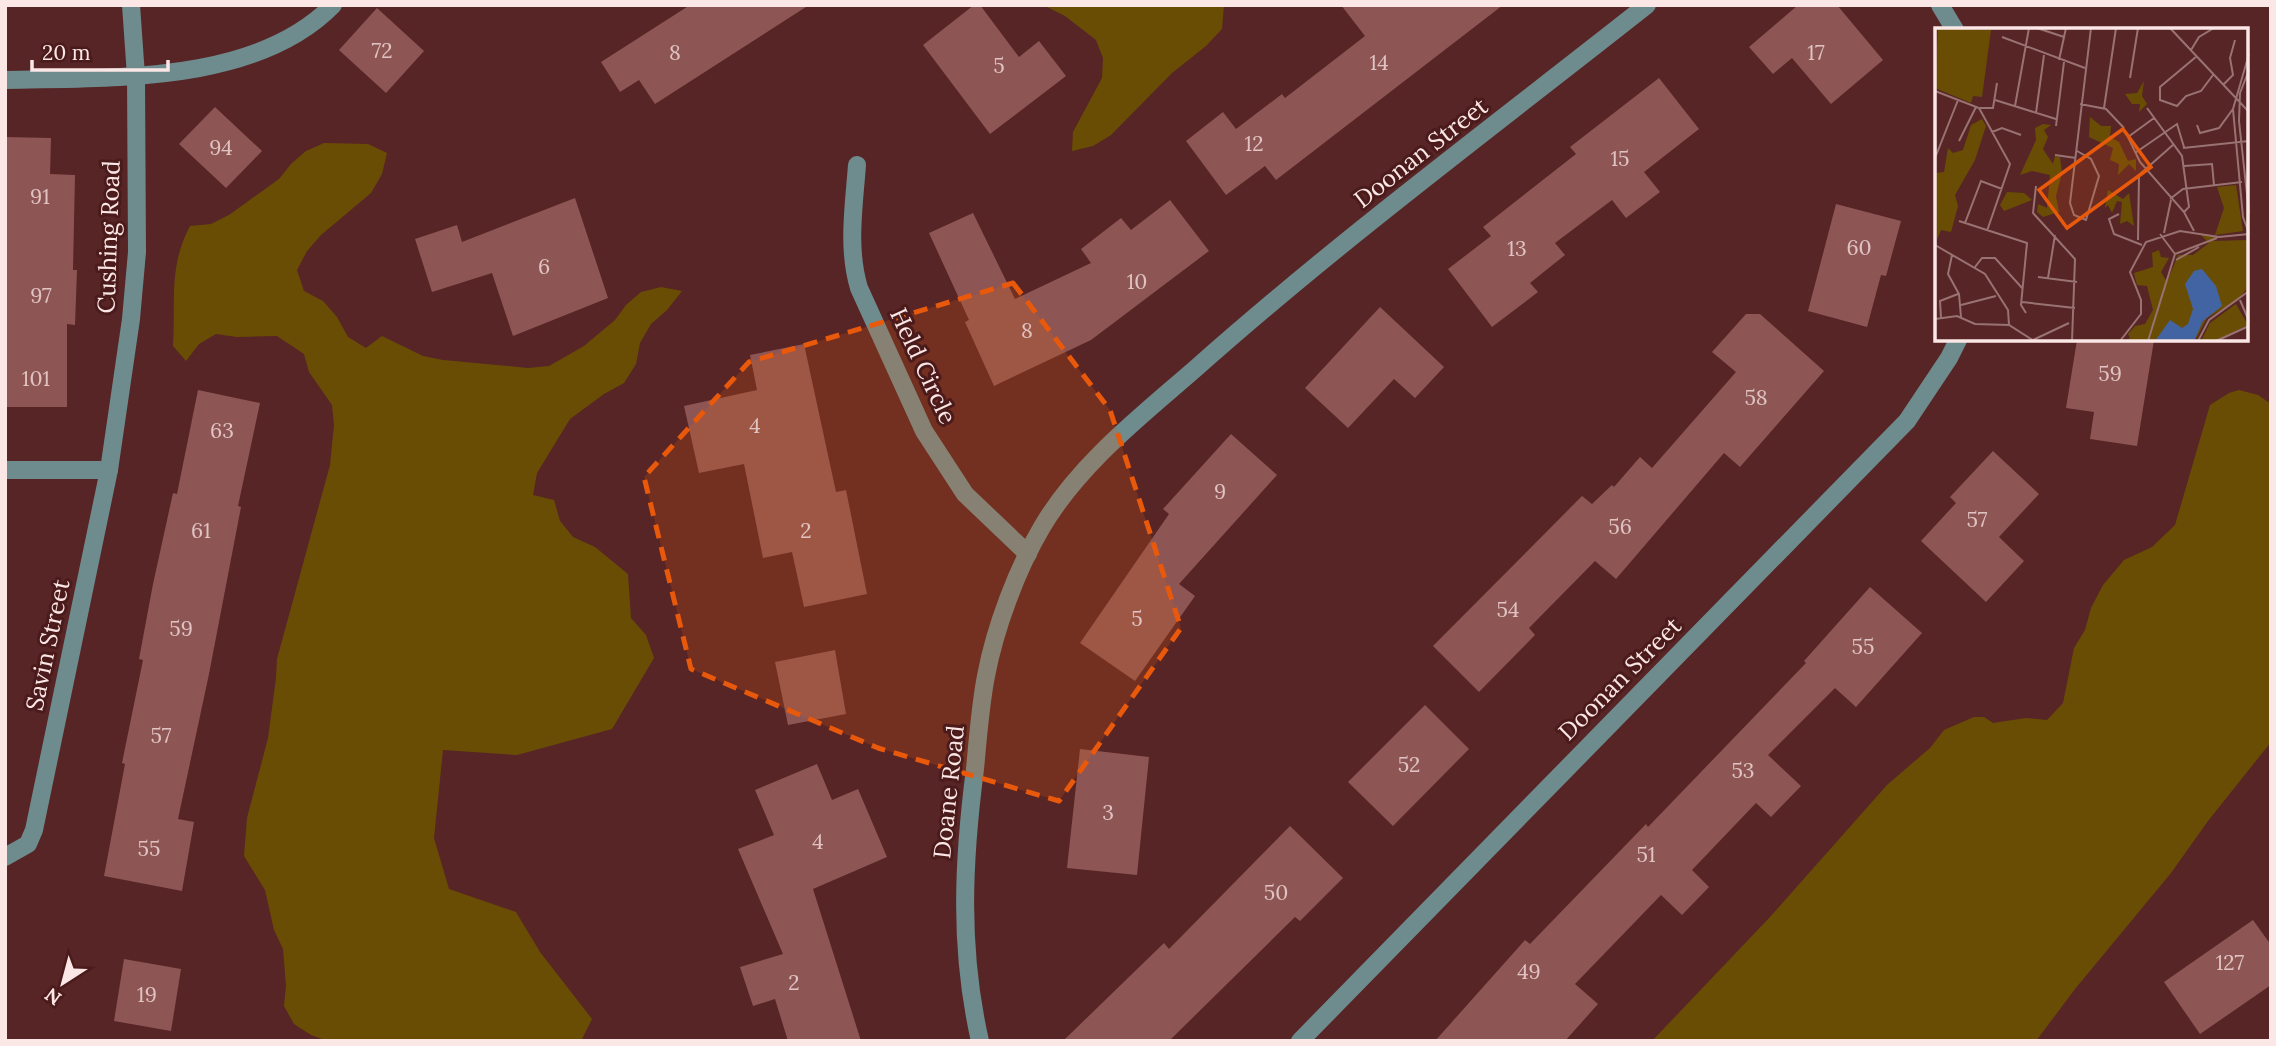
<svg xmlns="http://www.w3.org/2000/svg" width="2276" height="1046" font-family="Lora,serif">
<rect width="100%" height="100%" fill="#572525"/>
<g fill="#6a4d05">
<polygon points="1043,5 1224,5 1222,29 1206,46 1172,73 1111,135 1093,146 1072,151 1073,132 1102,78 1103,58 1096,40 1065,16"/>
<path d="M 324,143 L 368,144 L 387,153 L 382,174 L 371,193 L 321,235 L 307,251 L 297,270 L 304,291 L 323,301 L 337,317 L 348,337 L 366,348 L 382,336 L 423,356 L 443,360 L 528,368 L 549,366 L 584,346 L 615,320 L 626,305 L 641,292 L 661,287 L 682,291 L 667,310 L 651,324 L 640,343 L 636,364 L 624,383 L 604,394 L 570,419 L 537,473 L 533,495 L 554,500 L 560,521 L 573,537 L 595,547 L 628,574 L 631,618 L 646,635 L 654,658 L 612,729 L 517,755 L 443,750 L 434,838 L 449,889 L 516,912 L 540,952 L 592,1019 L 581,1041 L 328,1041 L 311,1035 L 294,1024 L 284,1006 L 286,986 L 283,949 L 274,930 L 265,890 L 244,856 L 247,818 L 268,738 L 276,678 L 277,659 L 330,465 L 334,425 L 332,405 L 309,372 L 304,354 L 277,336 L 237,337 L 216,334 L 199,344 L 186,361 L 173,346 C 176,301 168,268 190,226 L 211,224 L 229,215 L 279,179 L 291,164 L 306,151 Z"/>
<polygon points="2239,390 2258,395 2271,404 2271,742 2208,821 2171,873 2075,989 2036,1041 1652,1041 1770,917 1887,785 1930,748 1944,730 1974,717 1984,717 1993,723 2026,718 2047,720 2063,703 2074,648 2085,630 2091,608 2103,585 2124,560 2152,547 2175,525 2210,405 2229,393"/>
</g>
<g fill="#8d5654">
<polygon points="690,5 809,5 655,104 639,80 620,92 601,62"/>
<polygon points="974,5 980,5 1019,57 1039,41 1066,76 990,134 923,45"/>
<polygon points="1341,5 1503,5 1276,180 1265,166 1226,195 1186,141 1223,112 1236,129 1282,94 1285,98 1365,36"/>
<polygon points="1798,5 1837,5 1883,60 1831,104 1792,58 1773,74 1749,47"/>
<polygon points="377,8 424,51 386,93 339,50"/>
<polygon points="1659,78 1699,129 1644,172 1660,192 1626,218 1612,200 1555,243 1565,255 1530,283 1538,292 1492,327 1448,269 1491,236 1483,227 1576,154 1570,147"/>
<polygon points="215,107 262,151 226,188 179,144"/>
<polygon points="5,137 51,138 50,174 75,175 73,270 77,270 75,325 67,324 67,407 5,407"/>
<polygon points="575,198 608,298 513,336 492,273 432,292 415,239 457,225 462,242"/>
<polygon points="1170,200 1209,251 1091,340 994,386 965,322 969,320 929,233 973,213 1015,299 1091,263 1081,249 1121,218 1131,230"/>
<polygon points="1836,204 1901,221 1886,276 1881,275 1867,327 1808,311"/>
<polygon points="1380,307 1444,367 1415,398 1394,379 1348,428 1305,388"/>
<polygon points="1746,314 1760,314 1824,371 1740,467 1724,453 1616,579 1595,561 1529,628 1535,635 1479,692 1433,646 1582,496 1592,504 1612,485 1614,487 1640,457 1652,468 1736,372 1712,352"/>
<polygon points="2077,340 2154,340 2137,446 2090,439 2094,412 2066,408"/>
<polygon points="804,344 836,492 846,490 867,594 804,607 792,552 763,558 744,464 699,473 684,406 757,390 750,355"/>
<polygon points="198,390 260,403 238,506 241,507 209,674 178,819 194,822 182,891 104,876 125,764 122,763 143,660 139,659 153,584 173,493 177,494"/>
<polygon points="1231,434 1277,475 1179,584 1195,596 1135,681 1080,643 1169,514 1163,509"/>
<polygon points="1993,451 2039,494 1999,537 2024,561 1986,602 1921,541 1956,503 1950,497"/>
<polygon points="1870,587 1922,633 1856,707 1835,688 1768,755 1801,786 1771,817 1756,803 1692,870 1709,887 1682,915 1661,895 1575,984 1598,1004 1565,1041 1435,1041 1525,940 1530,944 1646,824 1648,827 1806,663 1804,661"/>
<polygon points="835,650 846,714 788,725 775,662"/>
<polygon points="1425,705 1469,749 1393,826 1348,782"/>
<polygon points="1080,749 1149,757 1137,875 1067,868"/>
<polygon points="817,764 832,800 858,789 887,857 813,889 861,1041 788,1041 775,999 753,1006 740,967 783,954 738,849 774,835 755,790"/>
<polygon points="1290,826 1343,878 1300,921 1295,917 1169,1041 1063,1041 1164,943 1169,949"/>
<polygon points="2253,920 2271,945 2271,985 2200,1034 2164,982"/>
<polygon points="124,959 181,969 171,1031 114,1021"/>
</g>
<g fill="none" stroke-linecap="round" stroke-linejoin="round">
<g stroke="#6e8b8d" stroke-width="18">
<polyline points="1940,5 1955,30"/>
<path d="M 5,80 C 108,77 255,85 333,5"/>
<path d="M 857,165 C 854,206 847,248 859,288 L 924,431 L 965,494 L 1028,554"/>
<polyline points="5,470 109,470"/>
<polyline points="5,857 28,844 34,830 109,470 131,319 137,252 136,76 131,5"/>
<path d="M 980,1041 C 959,949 963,862 975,769 C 978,738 980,707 986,676 C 995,628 1017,569 1042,527 C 1079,464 1141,416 1195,369 C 1339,241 1495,125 1647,5"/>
<polyline points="1300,1041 1907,421 1949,358 1958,340"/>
</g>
</g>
<path fill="#e8590c" fill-opacity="0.2" stroke="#e8590c" stroke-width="5" stroke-dasharray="14 9" stroke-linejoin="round" d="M 1013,283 L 1110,410 L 1181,628 L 1059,801 L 878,748 L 691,669 L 644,477 L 749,362 Z"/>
<g text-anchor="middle" stroke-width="6" stroke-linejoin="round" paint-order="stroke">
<g font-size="21" fill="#e0c3c2">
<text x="382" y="58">72</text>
<text x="675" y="60">8</text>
<text x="1816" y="60">17</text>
<text x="1379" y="70">14</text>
<text x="999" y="73">5</text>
<text x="1254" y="151">12</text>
<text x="221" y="155">94</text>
<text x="1620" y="166">15</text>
<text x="40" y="204">91</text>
<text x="1859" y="255">60</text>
<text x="1517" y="256">13</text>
<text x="544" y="274">6</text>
<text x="1137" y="289">10</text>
<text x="41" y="303">97</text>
<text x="1027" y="338">8</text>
<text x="2110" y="381">59</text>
<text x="36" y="386">101</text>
<text x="1756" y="405">58</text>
<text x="755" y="433">4</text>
<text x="222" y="438">63</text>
<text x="1220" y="499">9</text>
<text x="1977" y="527">57</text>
<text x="1620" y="534">56</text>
<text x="201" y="538">61</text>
<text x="806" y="538">2</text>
<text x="1508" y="617">54</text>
<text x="1137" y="626">5</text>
<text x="181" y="636">59</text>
<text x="1863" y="654">55</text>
<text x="161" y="743">57</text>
<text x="1409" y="772">52</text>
<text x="1743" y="778">53</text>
<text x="1108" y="820">3</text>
<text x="818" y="849">4</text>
<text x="149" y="856">55</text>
<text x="1646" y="862">51</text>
<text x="1276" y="900">50</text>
<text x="2230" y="970">127</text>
<text x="1529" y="979">49</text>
<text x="794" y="990">2</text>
<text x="147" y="1002">19</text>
</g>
<g font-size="24" fill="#fbe7e6" stroke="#4b1b1b">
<text transform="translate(1421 153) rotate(-38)" y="8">Doonan Street</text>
<text transform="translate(109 237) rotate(-88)" y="8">Cushing Road</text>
<text transform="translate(923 366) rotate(65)" y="8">Held Circle</text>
<text transform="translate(48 645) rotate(-78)" y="8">Savin Street</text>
<text transform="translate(1620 679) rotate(-45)" y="8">Doonan Street</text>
<text transform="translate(949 792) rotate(-84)" y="8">Doane Road</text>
</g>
</g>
<g transform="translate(1935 28)">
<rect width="313" height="313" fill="#572525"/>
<path d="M 3,0 L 56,2 L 47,69 L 38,68 L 36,75 L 0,60 ZM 209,53 L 207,68 L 212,76 L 204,84 L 205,76 L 197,76 L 190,66 L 202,65 ZM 155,89 L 166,98 L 176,98 L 175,109 L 184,114 L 193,133 L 201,131 L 201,143 L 194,136 L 183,147 L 184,136 L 175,132 L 178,120 L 154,109 ZM 47,91 L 51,98 L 40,132 L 20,167 L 23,178 L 16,204 L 6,202 L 2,212 L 0,145 L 9,144 L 13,120 L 18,125 L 28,122 L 36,97 ZM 108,96 L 116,97 L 109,102 L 113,109 L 108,121 L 118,136 L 120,128 L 125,129 L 127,145 L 121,168 L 124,184 L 108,189 L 102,184 L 103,176 L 112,180 L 115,147 L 97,143 L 85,147 L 101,112 L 100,100 ZM 301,157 L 308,203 L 280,207 L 289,180 L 282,159 ZM 173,162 L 188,171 L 194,165 L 199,198 L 192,193 L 185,196 L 187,174 L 182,173 L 177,185 L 173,177 L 170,180 ZM 72,164 L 89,165 L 97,172 L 69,183 L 65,177 ZM 264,205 L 284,209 L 278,213 L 313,212 L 313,259 L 303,272 L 272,290 L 260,313 L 188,313 L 195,310 L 193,306 L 200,298 L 210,296 L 218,282 L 212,258 L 202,257 L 199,245 L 218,239 L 217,225 L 224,222 L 226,229 L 234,230 L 226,244 L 232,254 L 243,227 L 258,227 L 274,215 ZM 301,276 L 313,297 L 280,313 L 266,313 L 275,295 Z" fill="#6a4d05"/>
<path d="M 267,241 L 281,258 L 287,278 L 268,293 L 259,313 L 220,313 L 235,292 L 247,300 L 253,296 L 258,281 L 250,256 L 259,243 Z" fill="#4364a2"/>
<path fill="none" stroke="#997372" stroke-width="2" d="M 102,0 L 129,9M 235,0 L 314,84M 67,9 L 150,40M 256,22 L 264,9 L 279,0M 314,26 L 298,81 L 308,189 L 314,205M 262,28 L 225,59 L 225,72 L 242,78 L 251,68 L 266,63 L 278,47M 124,32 L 131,0M 314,42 L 305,65 L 304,93 L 314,185M 195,50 L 203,0M 288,57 L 298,47 L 295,30 L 300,12M 0,63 L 44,80 L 75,136 L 52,203M 60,72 L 121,91M 145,76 L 171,81 L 189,100M 80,78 L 94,0M 45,80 L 58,80 L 62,55M 169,80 L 181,0M 212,80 L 247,128 L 254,179 L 249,184M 101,85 L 109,27M 219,90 L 193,109 L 205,134 L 249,184 L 259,203M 262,97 L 265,105 L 284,100 L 298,81M 121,98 L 129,34M 57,104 L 67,100 L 86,107M 24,113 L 41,79M 248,120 L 314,113M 142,123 L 156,131 L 164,148 L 151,192 L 139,187 L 135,175 L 156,0M 200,125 L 242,96 L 249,119M 120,127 L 141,130M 0,130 L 23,72M 249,138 L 277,136 L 279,157M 101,158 L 98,185 L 140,231 L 137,313M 235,171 L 248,161 L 307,154M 184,186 L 174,191 L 179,206 L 207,217M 24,193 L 92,215 L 86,277 L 91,285M 30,195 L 46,153 L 67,161M 229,205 L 236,172M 225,206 L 240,226M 203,212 L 204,147 L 239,116M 0,217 L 50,246 L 73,282 L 74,297M 240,226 L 282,210M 17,227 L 13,246 L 24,266 L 26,289M 241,232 L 264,219M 40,239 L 47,230 L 60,230 L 88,261M 103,249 L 142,254M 113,250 L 120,207M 305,272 L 314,293M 87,274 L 140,280M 26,277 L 61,268M 6,290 L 5,273 L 23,266M 0,291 L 22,288 L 40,296 L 74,297 L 99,313M 98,312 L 134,295M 185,313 L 206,286 L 206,272 L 195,244 L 211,214 L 245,203 L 284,209 L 314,206M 213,313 L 240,226M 263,313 L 274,292 L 314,263M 281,313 L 314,298"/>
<path fill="#e8590c" fill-opacity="0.15" stroke="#e8590c" stroke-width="3.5" d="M 188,101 L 216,139 L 132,200 L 104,162 Z"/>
<rect width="313" height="313" fill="none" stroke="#fbe7e6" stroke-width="3.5"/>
</g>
<rect width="2276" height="1046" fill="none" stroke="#fbe7e6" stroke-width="14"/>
<g transform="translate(63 983) rotate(216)" stroke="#4b1b1b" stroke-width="5" paint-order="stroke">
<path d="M0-5L12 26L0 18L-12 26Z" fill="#fbe7e6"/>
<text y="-10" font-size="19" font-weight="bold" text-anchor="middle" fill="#fbe7e6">N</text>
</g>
<path d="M32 60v10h136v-10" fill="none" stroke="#fbe7e6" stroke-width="3.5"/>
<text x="42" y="60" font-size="21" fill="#fbe7e6" stroke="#4b1b1b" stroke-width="5" paint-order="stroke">20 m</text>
</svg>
